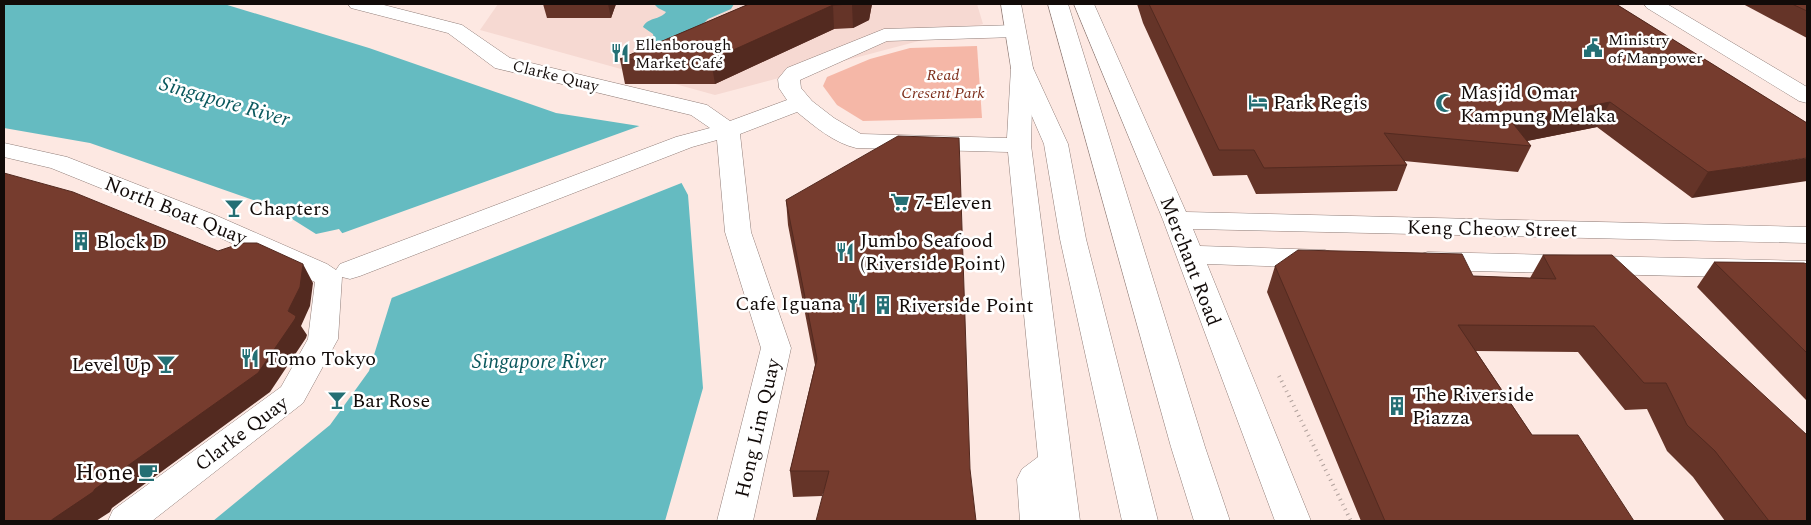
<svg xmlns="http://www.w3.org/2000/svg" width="1811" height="525" font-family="Spectral,serif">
<rect width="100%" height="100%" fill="#fde8e2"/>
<polygon fill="#f6d9d2" points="498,4 977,4 983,24 715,95 480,30"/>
<polygon fill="#f5b7a7" points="977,46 982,118 863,121 837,105 823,86 827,77 870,59 910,48"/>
<g fill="#65bbc1">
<polygon points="4,4 224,4 369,48 556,113 652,128 688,195 703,388 665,521 213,521 330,425 369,371 392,297 339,229 316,234 273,207 90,143 4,128"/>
<path d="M 654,4 L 734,4 L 731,9 L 708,19 L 701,26 L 659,46 L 655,43 L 653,34 L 643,27 C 648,17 660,20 666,12 L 658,8 Z"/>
</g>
<polygon fill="#fde8e2" points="645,124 654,127 684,182 389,299 389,297 340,234"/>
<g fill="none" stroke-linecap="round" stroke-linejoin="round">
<g stroke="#917e79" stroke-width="1">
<g id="minor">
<path d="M 348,4 L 380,4 L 462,25 L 510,58 L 707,105 L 730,121 L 787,100 L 779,88 L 778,79 L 787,68 L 884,29 L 1016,25 L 1023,27 L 1026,31 L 1023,35 L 1016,37 L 887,41 L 800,80 L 801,88 L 812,101 L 834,118 L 861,134 L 1007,138 L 1011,68 L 1014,63 L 1022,62 L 1030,63 L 1033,68 L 1031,145 L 1080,521 L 1020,521 L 1017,479 L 1022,469 L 1038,457 L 1008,152 L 856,148 C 834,143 814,126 797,112 L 740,134 L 751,232 L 791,348 L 753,521 L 717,521 L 761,348 L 725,232 L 717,140 L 692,147 L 360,276 L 350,279 L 342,277 L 338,339 L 303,403 L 152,521 L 108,521 L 113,510 L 281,387 L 308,339 L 315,282 L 197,227 L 51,168 L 4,157 L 4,143 L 67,157 L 215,215 L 327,264 L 336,270 L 340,264 L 676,137 L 710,128 L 691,115 L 495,68 L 448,33 L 351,8 Z"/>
<polygon points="1074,4 1094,4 1186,212 1807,227 1807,243 1193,229 1200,246 1325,250 1335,253 1339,259 1335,265 1325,268 1207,264 1311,521 1275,521 1163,220"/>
<polygon points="1428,252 1807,261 1807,279 1428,270 1418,267 1414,261 1418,255"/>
</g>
</g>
<g stroke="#917e79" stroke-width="1">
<g id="major">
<polygon points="1001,4 1021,4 1033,68 1030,73 1022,74 1014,73 1011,68"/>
<polygon points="1644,4 1667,4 1807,87 1807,103 1799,101 1647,8"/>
</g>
</g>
<g stroke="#917e79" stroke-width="1">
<g id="highway">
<polygon points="1048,4 1068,4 1205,447 1230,521 1194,521 1171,447"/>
<polygon points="1022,62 1030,63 1033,68 1068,144 1086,239 1158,521 1122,521 1060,239 1044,144 1011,68 1014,63"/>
</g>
</g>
<polyline stroke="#b2a29d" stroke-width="4" stroke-dasharray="1 4.5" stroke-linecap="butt" points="1279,376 1351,521"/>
<use href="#minor" fill="#fff" fill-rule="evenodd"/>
<use href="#major" fill="#fff" fill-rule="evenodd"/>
<use href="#highway" fill="#fff" fill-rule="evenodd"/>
</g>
<g fill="#653428">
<polygon points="543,4 616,4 611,18 547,18"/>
<polygon points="749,4 872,4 869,20 853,28 834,29 715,84 625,84 620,59"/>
<polygon points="1137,4 1616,4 1807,123 1692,198 1597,127 1527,141 1531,146 1518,172 1404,161 1407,165 1397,191 1256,194 1247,175 1213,176 1143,23"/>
<polygon points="1743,4 1807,4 1807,38"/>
<polygon points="959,138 822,496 793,497 790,471 815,365 788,225 786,200"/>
<polygon points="1543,255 1807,521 1725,521 1693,477 1667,451 1647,409 1625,410 1578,352 1476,351 1532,435 1634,521 1361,521 1267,292 1275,266 1473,276 1530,278"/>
<polygon points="1714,262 1807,264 1807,401 1697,287"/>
</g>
<g fill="#532a20">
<polygon points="608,4 616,4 611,18"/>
<polygon points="852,4 872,4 869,20 853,28"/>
<polygon points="833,5 834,29 715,84 711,60"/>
<polygon points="1610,102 1597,127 1511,144 1511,121"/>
<polygon points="1807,158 1807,181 1692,198 1708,172"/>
<polygon points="303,264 313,283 310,306 301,326 307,335 306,338 270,392 112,508 110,512 96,521 50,521 288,311"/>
</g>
<g fill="#763c2e" stroke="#532a20">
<polygon points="749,4 852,4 833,5 711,60 620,59"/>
<polygon points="1149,4 1616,4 1807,123 1807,158 1708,172 1610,102 1511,121 1531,146 1384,133 1407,165 1264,168 1254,150 1219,150"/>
<polygon points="1792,4 1807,4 1807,11"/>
<polygon points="898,136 959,138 970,469 976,521 816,521 829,471 790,471 817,359 786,200"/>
<polygon points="4,173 73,192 218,251 242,243 257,243 303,264 300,287 288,311 296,316 295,319 258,373 95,489 93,492 50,521 4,521"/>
<polygon points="1298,250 1462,254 1473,276 1556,279 1543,255 1612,255 1807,435 1807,521 1769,521 1715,451 1687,425 1666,383 1644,383 1594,326 1458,325 1532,435 1578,435 1634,521 1385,521 1275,266"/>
<polygon points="1714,262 1804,263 1807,264 1807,353"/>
</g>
<defs>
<g id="civic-bare" transform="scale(1.5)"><path d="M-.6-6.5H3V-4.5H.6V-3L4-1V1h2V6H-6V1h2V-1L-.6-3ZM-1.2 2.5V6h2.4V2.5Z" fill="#246f74" stroke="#fff" stroke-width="2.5" paint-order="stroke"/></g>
<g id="restaurant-bare" transform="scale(1.5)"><path d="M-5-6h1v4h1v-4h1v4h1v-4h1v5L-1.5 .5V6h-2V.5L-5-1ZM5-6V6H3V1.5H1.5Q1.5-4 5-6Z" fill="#246f74" stroke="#fff" stroke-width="2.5" paint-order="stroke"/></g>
<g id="hotel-bare" transform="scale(1.5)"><path d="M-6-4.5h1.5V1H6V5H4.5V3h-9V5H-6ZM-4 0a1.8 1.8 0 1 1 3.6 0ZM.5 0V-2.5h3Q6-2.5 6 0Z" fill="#246f74" stroke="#fff" stroke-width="2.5" paint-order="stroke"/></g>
<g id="mosque-bare" transform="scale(1.5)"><path d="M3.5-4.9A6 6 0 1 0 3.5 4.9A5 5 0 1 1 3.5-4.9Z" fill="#246f74" stroke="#fff" stroke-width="2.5" paint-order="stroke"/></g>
<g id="supermarket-bare" transform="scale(1.5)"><path d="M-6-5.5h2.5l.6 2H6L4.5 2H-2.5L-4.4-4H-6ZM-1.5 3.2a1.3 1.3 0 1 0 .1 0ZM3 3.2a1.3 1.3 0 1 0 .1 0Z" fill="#246f74" stroke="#fff" stroke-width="2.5" paint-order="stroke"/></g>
<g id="bar-bare" transform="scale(1.5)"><path d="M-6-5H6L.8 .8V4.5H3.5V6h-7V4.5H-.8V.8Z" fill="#246f74" stroke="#fff" stroke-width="2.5" paint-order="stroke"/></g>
<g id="building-bare" transform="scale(1.5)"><path d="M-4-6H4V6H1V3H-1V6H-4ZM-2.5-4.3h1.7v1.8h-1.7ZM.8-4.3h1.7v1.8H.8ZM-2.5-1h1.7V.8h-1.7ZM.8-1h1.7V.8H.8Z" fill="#246f74" stroke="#fff" stroke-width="2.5" paint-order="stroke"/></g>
<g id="cafe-bare" transform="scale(1.5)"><path d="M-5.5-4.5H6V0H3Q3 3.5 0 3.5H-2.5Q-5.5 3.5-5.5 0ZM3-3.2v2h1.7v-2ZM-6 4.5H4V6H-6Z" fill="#246f74" stroke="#fff" stroke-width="2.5" paint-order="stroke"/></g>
</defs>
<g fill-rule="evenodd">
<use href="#civic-bare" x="1593" y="48"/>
<use href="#restaurant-bare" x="620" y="53"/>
<use href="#hotel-bare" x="1258" y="102"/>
<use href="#mosque-bare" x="1445" y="103"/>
<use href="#supermarket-bare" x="900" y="202"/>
<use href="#bar-bare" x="234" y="208"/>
<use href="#building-bare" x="81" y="241"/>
<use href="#restaurant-bare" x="845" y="252"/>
<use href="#restaurant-bare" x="857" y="303"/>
<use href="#building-bare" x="883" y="305"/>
<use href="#restaurant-bare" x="250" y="358"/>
<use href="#bar-bare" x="166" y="364"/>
<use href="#bar-bare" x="337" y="400"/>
<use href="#building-bare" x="1397" y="406"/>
<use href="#cafe-bare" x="148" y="472"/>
</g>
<g text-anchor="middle" stroke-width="5" stroke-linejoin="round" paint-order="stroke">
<g font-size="16" fill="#120b09" stroke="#fff" text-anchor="start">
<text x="1608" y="45">Ministry<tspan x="1608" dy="18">of Manpower</tspan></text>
<text x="635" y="50">Ellenborough<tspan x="635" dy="18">Market Café</tspan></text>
</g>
<g font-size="16" font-style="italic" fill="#7d2e1b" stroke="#fff">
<text x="943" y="80">Read<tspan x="943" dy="18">Cresent Park</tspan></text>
</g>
<g font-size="16" fill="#120b09" stroke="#fff">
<text transform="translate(556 75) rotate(14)" y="6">Clarke Quay</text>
</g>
<g font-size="20" fill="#120b09" stroke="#fff" text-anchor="start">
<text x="1460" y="99">Masjid Omar<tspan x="1460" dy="23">Kampung Melaka</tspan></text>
<text x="1273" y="109">Park Regis</text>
<text x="915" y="209">7-Eleven</text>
<text x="249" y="215">Chapters</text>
<text x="860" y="247">Jumbo Seafood<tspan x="860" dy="23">(Riverside Point)</tspan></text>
<text x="96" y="248">Block D</text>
<text x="842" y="310" text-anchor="end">Cafe Iguana</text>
<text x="898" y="312">Riverside Point</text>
<text x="265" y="365">Tomo Tokyo</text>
<text x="151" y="371" text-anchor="end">Level Up</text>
<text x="1412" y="401">The Riverside<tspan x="1412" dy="23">Piazza</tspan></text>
<text x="352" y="407">Bar Rose</text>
</g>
<g font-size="20" fill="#120b09" stroke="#fff">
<text transform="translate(176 210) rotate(22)" y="7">North Boat Quay</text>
<text transform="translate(1492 228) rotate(1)" y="7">Keng Cheow Street</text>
<text transform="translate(1191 261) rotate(69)" y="7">Merchant Road</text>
<text transform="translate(757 428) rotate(-77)" y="7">Hong Lim Quay</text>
<text transform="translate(241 433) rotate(-37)" y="7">Clarke Quay</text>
</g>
<g font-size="21" font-style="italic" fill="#0a585d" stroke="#fff">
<text transform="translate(225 101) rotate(16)" y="7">Singapore River</text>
<text x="539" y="368">Singapore River</text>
</g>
<g font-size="24" fill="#120b09" stroke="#fff" text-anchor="end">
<text x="133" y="480">Hone</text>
</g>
</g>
<rect width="1811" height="525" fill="none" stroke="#120b09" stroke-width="10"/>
</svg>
